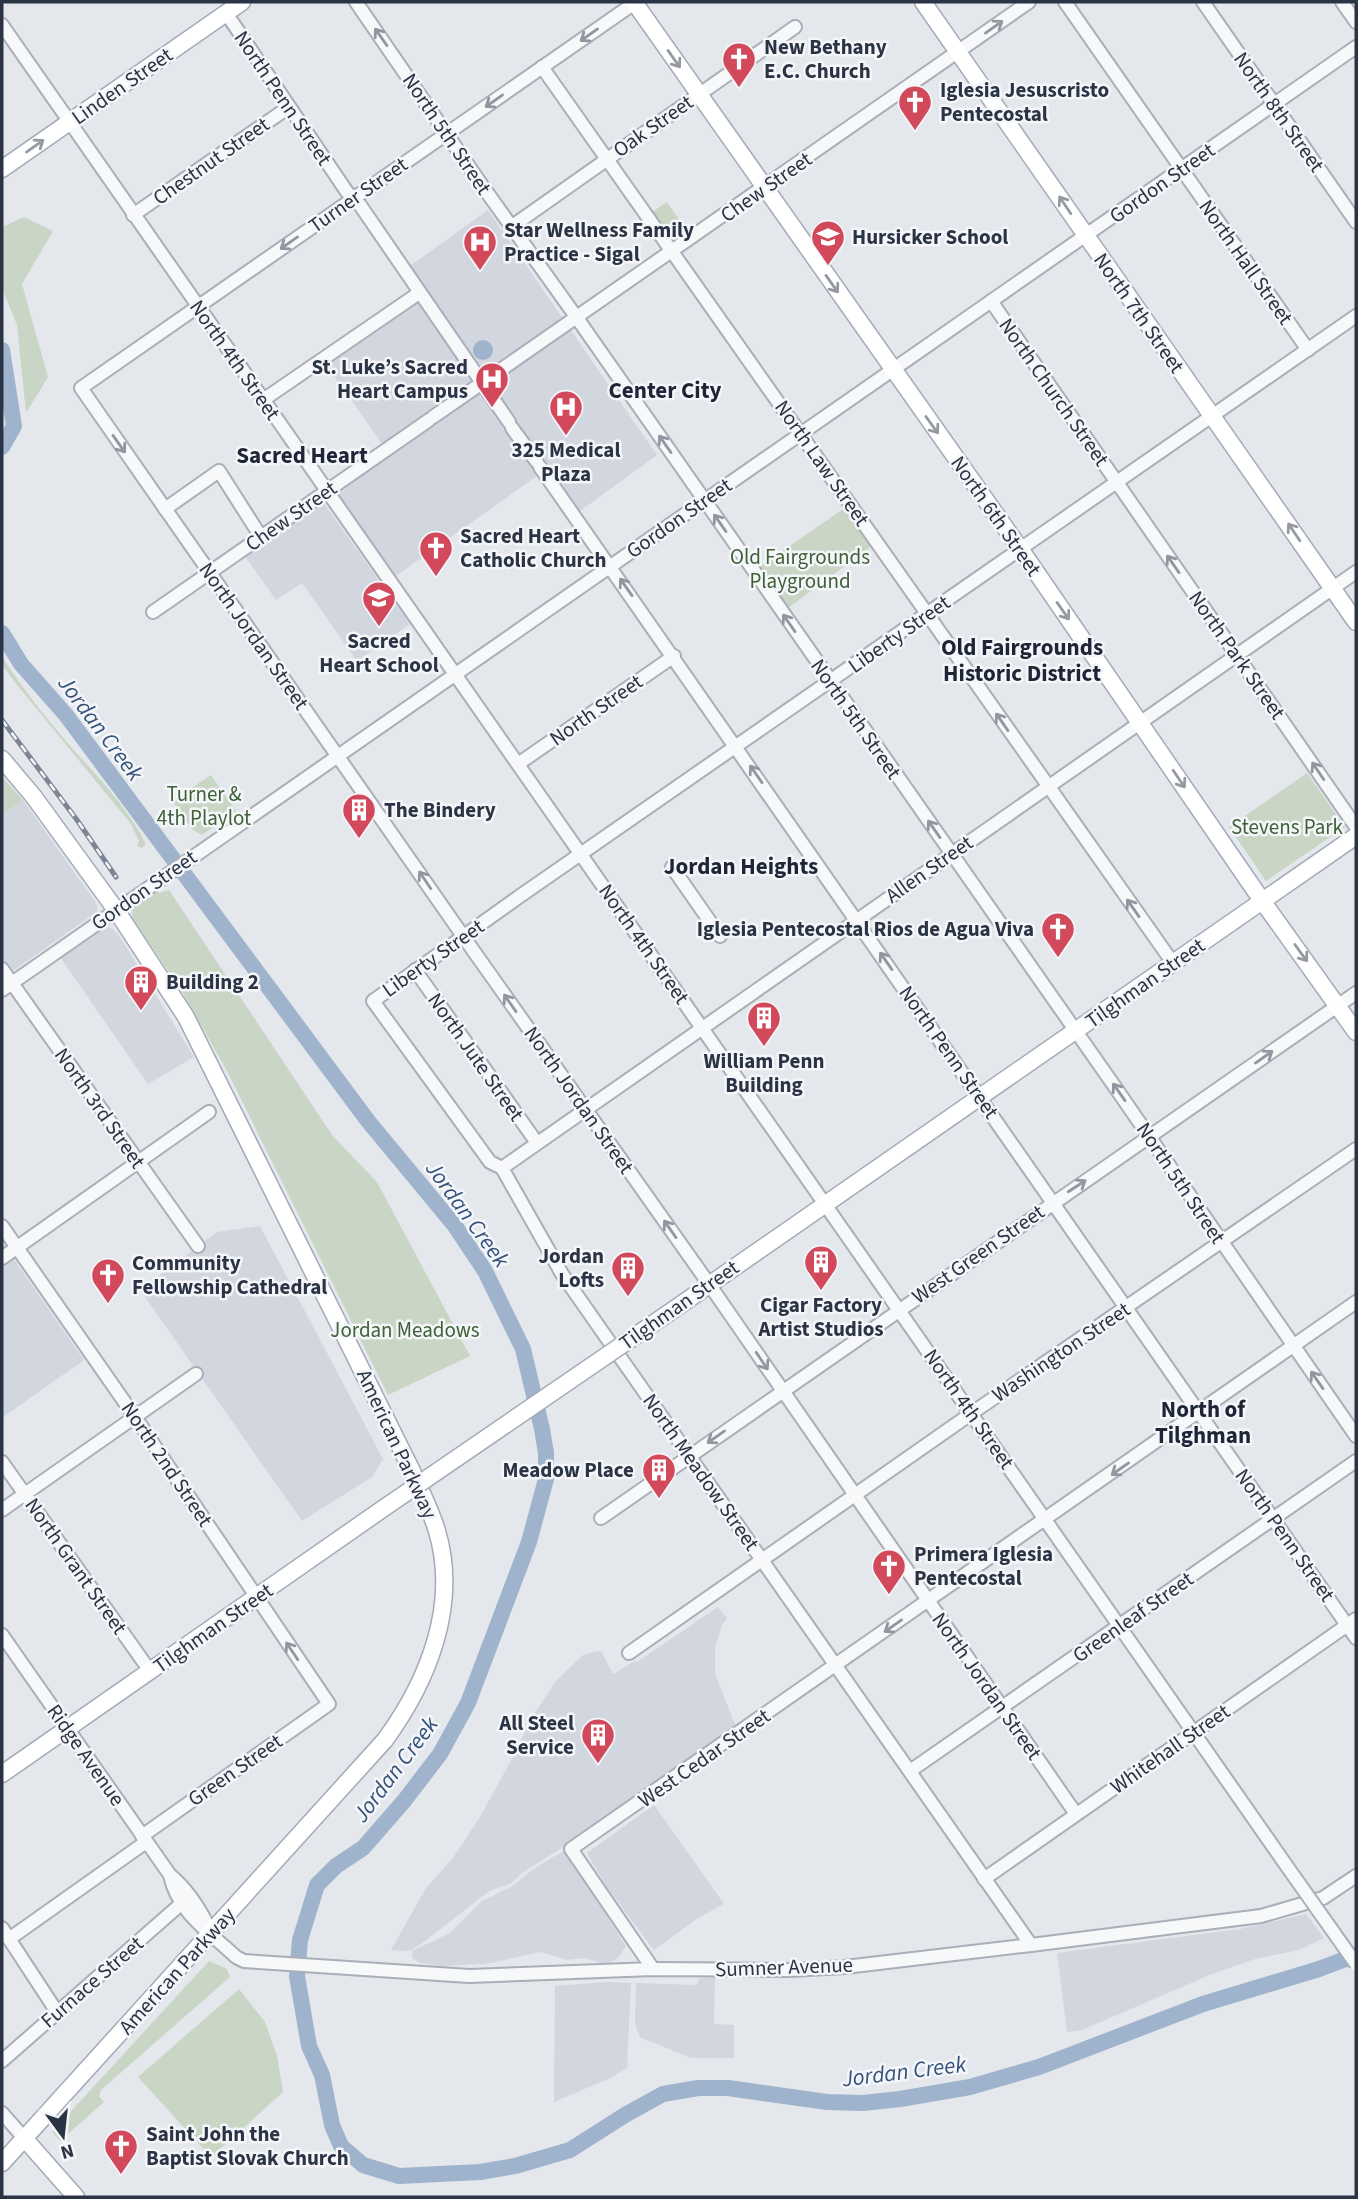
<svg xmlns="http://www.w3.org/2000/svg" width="1358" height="2199" font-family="'Source Sans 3',sans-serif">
<rect width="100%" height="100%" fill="#e4e7ec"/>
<g fill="#d2d6de">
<polygon points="488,210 657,455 580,511 548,468 396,576 335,494 390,455 325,363 427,290 410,266"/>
<polygon points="323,502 410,624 357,661 302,583 276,600 244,555"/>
<polygon points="23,800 96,903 98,911 13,971 9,969 2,958 2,814"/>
<polygon points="103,927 112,928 120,937 194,1057 148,1084 60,957"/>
<polygon points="260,1226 383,1459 372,1477 302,1521 140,1290 217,1232"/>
<polygon points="13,1258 84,1360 2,1418 2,1263"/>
<polygon points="718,1607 727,1618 722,1625 715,1648 715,1674 736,1727 579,1837 522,1873 512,1883 489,1891 424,1942 410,1951 391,1950 426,1888 453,1858 480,1817 513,1757 533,1716 556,1681 583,1655 593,1652 601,1651 613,1674 635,1661 637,1662"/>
<polygon points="654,1805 724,1904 698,1918 654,1950 606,1886 587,1853"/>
<polygon points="565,1850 626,1946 618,1958 609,1963 601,1963 585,1958 567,1960 541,1952 485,1964 443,1966 420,1963 412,1958 412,1951 450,1933 482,1901 511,1887 535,1868"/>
<polygon points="1306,1914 1324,1938 1299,1950 1255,1959 1212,1974 1082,2030 1067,2032 1057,1953 1240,1929"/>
<polygon points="715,1977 714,2024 734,2025 734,2058 691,2058 640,2037 635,2024 636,1983 697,1985 699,1978"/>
<polygon points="607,1982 631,1983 627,2068 608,2079 554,2102 555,1986"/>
</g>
<g fill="#c9d6c5">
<polygon points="667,202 685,228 668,240 649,214"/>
<polygon points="24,217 53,231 22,284 48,377 26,413 17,325 2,288 2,227"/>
<polygon points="846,507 872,546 788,608 758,568"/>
<path d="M 2,657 C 23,689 46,718 71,747 C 99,778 127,807 146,844 L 142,848 L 137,846 L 139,841 L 131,824 L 18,686 L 2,665 Z"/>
<polygon points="1307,773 1345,827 1266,881 1229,827"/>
<polygon points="211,775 236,811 202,835 192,829 172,801"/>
<polygon points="2,777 23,800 2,814"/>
<polygon points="157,890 159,893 169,890 332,1135 377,1182 470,1356 388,1395 227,1071 180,988 133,919 132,909"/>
<polygon points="209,1961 227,1969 230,1977 101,2090 99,2096 104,2102 60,2141 52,2132"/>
<polygon points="239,1989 265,2022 277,2056 283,2092 211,2157 138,2077"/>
</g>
<circle fill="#9fb4cc" cx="483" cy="350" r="10"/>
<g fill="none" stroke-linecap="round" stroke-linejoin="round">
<g stroke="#9fb4cc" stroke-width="16">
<polyline points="2,350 14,426 2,447"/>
<polyline points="2,633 21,664 66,715 368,1121 455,1226 485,1271 523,1349 542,1429 546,1453 546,1479 529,1542 468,1703 440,1754 404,1801 363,1848 336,1866 317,1885 300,1940 297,1976 309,2046 322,2075 332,2125 341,2146 363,2165 399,2176 480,2172 515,2166 570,2150 625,2115 663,2094 698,2088 728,2088 827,2102 863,2103 900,2099 970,2087 1039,2067 1203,2004 1319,1969 1356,1955"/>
</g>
<g stroke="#a9aeb7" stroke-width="16">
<g id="minor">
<polyline points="356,2 481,184 577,318 1115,1087 1356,1436"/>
<polyline points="636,2 81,388 463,936 709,1284 1076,1814"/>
<polyline points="1065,2 1308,350"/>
<polyline points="1203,2 1356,222"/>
<polyline points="1342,2 1356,22"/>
<polyline points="226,13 347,192 360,205 509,422"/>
<polyline points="2,25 1286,1865"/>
<polyline points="542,67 1173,963"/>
<polyline points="133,215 289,107"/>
<polyline points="511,227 795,27"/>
<polyline points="991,301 1356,827"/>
<polyline points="263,400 419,293"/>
<polyline points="433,417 1029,2"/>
<polyline points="512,428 537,462"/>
<polyline points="540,467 1356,1638"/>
<polyline points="165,509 219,471 261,537"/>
<polyline points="153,612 429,420"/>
<polyline points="518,764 674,656"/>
<polyline points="672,867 720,936"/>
<polyline points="2,969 198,1246"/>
<polyline points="415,970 537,1143"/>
<polyline points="2,990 1356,47"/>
<polyline points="502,1168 1356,572"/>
<polyline points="2,1226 135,1417 329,1704 142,1836"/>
<polyline points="2,1258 209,1112"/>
<polyline points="2,1462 150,1671"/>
<polyline points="2,1510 196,1374"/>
<polyline points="601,1518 1356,993"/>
<path d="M 2,1635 L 170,1875 C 187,1889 200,1909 210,1930"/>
<polyline points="629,1653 972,1413 1356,1149"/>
<polyline points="910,1771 1356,1461"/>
<path d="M 170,1875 C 177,1912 211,1933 236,1957 L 244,1961 L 469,1976 L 653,1969 L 790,1970 L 845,1967 L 1031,1945 L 1261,1916 L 1323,1898 L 1356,1876"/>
<polyline points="984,1879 1356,1619"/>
<polyline points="2,1928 57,2012"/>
<polyline points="9,1939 146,1842"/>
<polyline points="1031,1945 562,1274 502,1168 490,1162 373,1001 520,896 1356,316"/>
<polyline points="653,1969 571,1849 1356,1302"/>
<polyline points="2,2061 182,1903"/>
<polyline points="2,2113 24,2138"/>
</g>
</g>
<g stroke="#a3abb8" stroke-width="19">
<g id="major">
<polyline points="634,2 1021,550 1263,902 1356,1032"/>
<polyline points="923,2 1356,622"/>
<polyline points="2,169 242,2"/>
<path d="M 2,759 L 34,797 L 116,910 L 186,1017 L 412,1471 C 421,1491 431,1511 437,1531 C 459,1605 428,1681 385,1740 L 2,2163"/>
<polyline points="673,1310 1356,836"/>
<polyline points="2,1774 381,1510"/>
<polyline points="24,2138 76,2197"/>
</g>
</g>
<use href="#minor" stroke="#f7f8fa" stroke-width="12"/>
<use href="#major" stroke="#fff" stroke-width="16"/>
<g stroke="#7d8696" stroke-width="5">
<polyline id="rail" points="2,720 77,820 116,877"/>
</g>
<use href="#rail" stroke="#f4f6f9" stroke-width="2.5" stroke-dasharray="8" stroke-linecap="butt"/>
<g stroke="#a9aeb7" stroke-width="16" stroke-linecap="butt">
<polyline id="minor-bridge" points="1286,1865 1356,1964"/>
</g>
<g stroke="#a3abb8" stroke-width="19" stroke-linecap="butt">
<polyline id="major-bridge" points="381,1510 673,1310"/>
</g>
<use href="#minor-bridge" stroke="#f7f8fa" stroke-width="12"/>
<use href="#major-bridge" stroke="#fff" stroke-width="16"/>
</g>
<defs><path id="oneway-shaft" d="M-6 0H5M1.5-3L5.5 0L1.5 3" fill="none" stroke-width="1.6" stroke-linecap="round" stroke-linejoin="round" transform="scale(1.75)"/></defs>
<g stroke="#9196a0">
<use href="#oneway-shaft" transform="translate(994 27) rotate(-35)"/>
<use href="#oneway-shaft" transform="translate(589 35) rotate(145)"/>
<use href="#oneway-shaft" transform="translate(381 37) rotate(-125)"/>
<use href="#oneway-shaft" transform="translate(494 101) rotate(145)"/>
<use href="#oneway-shaft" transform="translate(289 243) rotate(145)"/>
<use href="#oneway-shaft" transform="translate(119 444) rotate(55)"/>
<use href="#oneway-shaft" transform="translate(665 444) rotate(-125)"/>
<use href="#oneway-shaft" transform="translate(720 523) rotate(-125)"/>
<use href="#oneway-shaft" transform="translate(1173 564) rotate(-125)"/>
<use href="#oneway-shaft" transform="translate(626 587) rotate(-125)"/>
<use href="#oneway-shaft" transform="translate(789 623) rotate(-125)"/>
<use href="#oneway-shaft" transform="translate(1002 722) rotate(-125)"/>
<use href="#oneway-shaft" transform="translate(1318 771) rotate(-124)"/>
<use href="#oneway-shaft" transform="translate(756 774) rotate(-125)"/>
<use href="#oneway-shaft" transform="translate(934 829) rotate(-125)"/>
<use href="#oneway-shaft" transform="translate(425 880) rotate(-124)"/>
<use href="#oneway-shaft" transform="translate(1133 908) rotate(-125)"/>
<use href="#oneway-shaft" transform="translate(886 961) rotate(-125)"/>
<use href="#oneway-shaft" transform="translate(510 1003) rotate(-125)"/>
<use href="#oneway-shaft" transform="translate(1264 1057) rotate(-35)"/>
<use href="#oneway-shaft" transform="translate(1119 1092) rotate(-125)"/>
<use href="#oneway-shaft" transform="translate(1077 1186) rotate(-33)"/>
<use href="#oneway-shaft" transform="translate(670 1229) rotate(-125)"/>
<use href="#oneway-shaft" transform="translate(762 1361) rotate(56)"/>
<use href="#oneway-shaft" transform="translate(1317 1380) rotate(-125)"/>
<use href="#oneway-shaft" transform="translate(716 1437) rotate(145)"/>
<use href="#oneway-shaft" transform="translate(1120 1469) rotate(145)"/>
<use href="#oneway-shaft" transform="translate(893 1626) rotate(145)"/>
<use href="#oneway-shaft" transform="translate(292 1651) rotate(-124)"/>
</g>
<g stroke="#959aa2">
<use href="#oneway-shaft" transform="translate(674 59) rotate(55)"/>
<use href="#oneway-shaft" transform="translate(35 146) rotate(-35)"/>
<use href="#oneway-shaft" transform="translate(1065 205) rotate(-124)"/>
<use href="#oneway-shaft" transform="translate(832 284) rotate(55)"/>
<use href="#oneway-shaft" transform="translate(932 425) rotate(54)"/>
<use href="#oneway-shaft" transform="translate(1294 532) rotate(-124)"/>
<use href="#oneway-shaft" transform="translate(1063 611) rotate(55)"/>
<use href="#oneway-shaft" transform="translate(1179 779) rotate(56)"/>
<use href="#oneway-shaft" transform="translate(1301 953) rotate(54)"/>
</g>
<defs>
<g id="church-pin" transform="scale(1.75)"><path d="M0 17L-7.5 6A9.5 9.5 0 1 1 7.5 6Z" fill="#d1495b" stroke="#f4f6f9"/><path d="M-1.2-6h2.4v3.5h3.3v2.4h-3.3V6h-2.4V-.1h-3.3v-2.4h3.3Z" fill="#fff"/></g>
<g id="school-pin" transform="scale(1.75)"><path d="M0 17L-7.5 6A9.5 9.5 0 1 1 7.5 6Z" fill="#d1495b" stroke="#f4f6f9"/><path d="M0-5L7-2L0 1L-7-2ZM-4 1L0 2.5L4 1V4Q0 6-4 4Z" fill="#fff"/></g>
<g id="hospital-pin" transform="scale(1.75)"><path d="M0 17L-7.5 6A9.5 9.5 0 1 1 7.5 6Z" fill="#d1495b" stroke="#f4f6f9"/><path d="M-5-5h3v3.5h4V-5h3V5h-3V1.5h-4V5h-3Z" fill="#fff"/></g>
<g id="building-pin" transform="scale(1.75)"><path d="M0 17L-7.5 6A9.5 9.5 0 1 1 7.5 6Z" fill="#d1495b" stroke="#f4f6f9"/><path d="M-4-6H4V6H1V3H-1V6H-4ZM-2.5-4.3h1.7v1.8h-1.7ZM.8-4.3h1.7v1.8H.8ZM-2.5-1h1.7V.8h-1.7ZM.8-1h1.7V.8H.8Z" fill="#fff"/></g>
</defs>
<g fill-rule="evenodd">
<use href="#church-pin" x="739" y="59"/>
<use href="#church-pin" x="915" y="102"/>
<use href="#school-pin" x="828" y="237"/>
<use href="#hospital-pin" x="480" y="242"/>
<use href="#hospital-pin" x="492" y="379"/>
<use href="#hospital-pin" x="566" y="407"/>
<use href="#church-pin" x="436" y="548"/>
<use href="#school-pin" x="379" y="598"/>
<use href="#building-pin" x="359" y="810"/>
<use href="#church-pin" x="1058" y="929"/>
<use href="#building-pin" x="141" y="982"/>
<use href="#building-pin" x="764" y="1018"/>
<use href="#building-pin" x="821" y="1262"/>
<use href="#building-pin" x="628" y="1268"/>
<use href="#church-pin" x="108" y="1275"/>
<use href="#building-pin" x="659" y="1470"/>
<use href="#church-pin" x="889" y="1566"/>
<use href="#building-pin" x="598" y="1735"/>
<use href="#church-pin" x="121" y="2146"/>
</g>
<g text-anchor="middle" stroke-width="5" stroke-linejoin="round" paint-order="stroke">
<g font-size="21" font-weight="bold" fill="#2b3445" stroke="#f4f6f9" text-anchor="start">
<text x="764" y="54">New Bethany<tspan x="764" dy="24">E.C. Church</tspan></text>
<text x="940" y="97">Iglesia Jesuscristo<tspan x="940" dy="24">Pentecostal</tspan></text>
<text x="504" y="237">Star Wellness Family<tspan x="504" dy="24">Practice - Sigal</tspan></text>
<text x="852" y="244">Hursicker School</text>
<text x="468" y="374" text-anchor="end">St. Luke’s Sacred<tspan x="468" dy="24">Heart Campus</tspan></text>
<text x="566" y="457" text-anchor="middle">325 Medical<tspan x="566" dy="24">Plaza</tspan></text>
<text x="460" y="543">Sacred Heart<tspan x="460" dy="24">Catholic Church</tspan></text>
<text x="379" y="648" text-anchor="middle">Sacred<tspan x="379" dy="24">Heart School</tspan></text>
<text x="384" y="817">The Bindery</text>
<text x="1034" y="936" text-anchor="end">Iglesia Pentecostal Rios de Agua Viva</text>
<text x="166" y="989">Building 2</text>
<text x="764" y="1068" text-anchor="middle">William Penn<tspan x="764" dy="24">Building</tspan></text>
<text x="604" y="1263" text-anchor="end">Jordan<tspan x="604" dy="24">Lofts</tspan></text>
<text x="132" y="1270">Community<tspan x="132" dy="24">Fellowship Cathedral</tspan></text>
<text x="821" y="1312" text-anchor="middle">Cigar Factory<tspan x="821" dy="24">Artist Studios</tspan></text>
<text x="634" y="1477" text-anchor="end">Meadow Place</text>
<text x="914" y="1561">Primera Iglesia<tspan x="914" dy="24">Pentecostal</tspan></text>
<text x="574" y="1730" text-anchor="end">All Steel<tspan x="574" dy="24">Service</tspan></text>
<text x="146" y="2141">Saint John the<tspan x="146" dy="24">Baptist Slovak Church</tspan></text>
</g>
<g font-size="21" fill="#2b3445" stroke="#f4f6f9">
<text transform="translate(122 86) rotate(-35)" y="7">Linden Street</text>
<text transform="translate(283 98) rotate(56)" y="7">North Penn Street</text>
<text transform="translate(1279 112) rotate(55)" y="7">North 8th Street</text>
<text transform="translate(653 126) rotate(-35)" y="7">Oak Street</text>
<text transform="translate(447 134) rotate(56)" y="7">North 5th Street</text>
<text transform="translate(211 161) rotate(-35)" y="7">Chestnut Street</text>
<text transform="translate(1162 183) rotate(-35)" y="7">Gordon Street</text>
<text transform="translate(766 187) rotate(-35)" y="7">Chew Street</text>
<text transform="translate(358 195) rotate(-35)" y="7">Turner Street</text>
<text transform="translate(1246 262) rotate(55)" y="7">North Hall Street</text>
<text transform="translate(1139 313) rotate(55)" y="7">North 7th Street</text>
<text transform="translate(235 360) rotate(55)" y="7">North 4th Street</text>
<text transform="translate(1054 392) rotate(55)" y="7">North Church Street</text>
<text transform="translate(822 463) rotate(55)" y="7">North Law Street</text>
<text transform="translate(291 516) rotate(-35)" y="7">Chew Street</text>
<text transform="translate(996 516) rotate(55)" y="7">North 6th Street</text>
<text transform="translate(679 518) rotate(-35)" y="7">Gordon Street</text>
<text transform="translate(899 634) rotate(-35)" y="7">Liberty Street</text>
<text transform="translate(254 636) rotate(55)" y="7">North Jordan Street</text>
<text transform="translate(1237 655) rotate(55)" y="7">North Park Street</text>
<text transform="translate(596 710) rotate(-35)" y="7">North Street</text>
<text transform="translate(856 719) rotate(55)" y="7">North 5th Street</text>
<text transform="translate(929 869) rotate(-35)" y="7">Allen Street</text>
<text transform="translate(144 890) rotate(-35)" y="7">Gordon Street</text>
<text transform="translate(644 944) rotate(55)" y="7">North 4th Street</text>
<text transform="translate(433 958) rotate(-35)" y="7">Liberty Street</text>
<text transform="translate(1145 983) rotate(-35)" y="7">Tilghman Street</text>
<text transform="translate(949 1052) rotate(55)" y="7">North Penn Street</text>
<text transform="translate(476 1057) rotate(55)" y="7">North Jute Street</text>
<text transform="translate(579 1100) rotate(55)" y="7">North Jordan Street</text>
<text transform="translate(100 1108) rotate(55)" y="7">North 3rd Street</text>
<text transform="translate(1181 1183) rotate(56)" y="7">North 5th Street</text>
<text transform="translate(978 1254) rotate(-35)" y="7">West Green Street</text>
<text transform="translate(679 1305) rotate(-35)" y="7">Tilghman Street</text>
<text transform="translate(1061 1352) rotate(-34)" y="7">Washington Street</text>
<text transform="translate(969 1409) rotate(55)" y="7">North 4th Street</text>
<text transform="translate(397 1444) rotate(65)" y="7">American Parkway</text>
<text transform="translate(167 1464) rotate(56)" y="7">North 2nd Street</text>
<text transform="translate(701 1472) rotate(55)" y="7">North Meadow Street</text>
<text transform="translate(1285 1535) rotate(55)" y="7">North Penn Street</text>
<text transform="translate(76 1566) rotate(55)" y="7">North Grant Street</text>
<text transform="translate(1133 1617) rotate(-35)" y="7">Greenleaf Street</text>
<text transform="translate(213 1628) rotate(-35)" y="7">Tilghman Street</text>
<text transform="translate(987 1686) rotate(55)" y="7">North Jordan Street</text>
<text transform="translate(1170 1749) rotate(-35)" y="7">Whitehall Street</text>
<text transform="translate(86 1755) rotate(55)" y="7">Ridge Avenue</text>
<text transform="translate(704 1758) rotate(-35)" y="7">West Cedar Street</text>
<text transform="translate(235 1770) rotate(-35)" y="7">Green Street</text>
<text transform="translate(784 1967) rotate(-2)" y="7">Sumner Avenue</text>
<text transform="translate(177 1971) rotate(-48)" y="7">American Parkway</text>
<text transform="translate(92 1982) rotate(-41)" y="7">Furnace Street</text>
</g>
<g font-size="21" fill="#3f6138" stroke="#f4f6f9">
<text x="800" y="564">Old Fairgrounds<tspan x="800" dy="24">Playground</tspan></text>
<text x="204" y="801">Turner &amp;<tspan x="204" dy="24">4th Playlot</tspan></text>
<text x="1287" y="834">Stevens Park</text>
<text x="405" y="1337">Jordan Meadows</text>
</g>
<g font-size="23" font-weight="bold" fill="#1d2536" stroke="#f4f6f9">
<text x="665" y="398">Center City</text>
<text x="302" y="463">Sacred Heart</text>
<text x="1022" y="655">Old Fairgrounds<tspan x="1022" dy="26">Historic District</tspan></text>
<text x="741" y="874">Jordan Heights</text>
<text x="1203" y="1417">North of<tspan x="1203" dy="26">Tilghman</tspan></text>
</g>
<g font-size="23" font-style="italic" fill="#34527a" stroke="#f4f6f9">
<text transform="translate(101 728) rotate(53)" y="8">Jordan Creek</text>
<text transform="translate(468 1214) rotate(54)" y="8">Jordan Creek</text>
<text transform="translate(395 1769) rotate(-53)" y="8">Jordan Creek</text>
<text transform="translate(904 2071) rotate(-7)" y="8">Jordan Creek</text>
</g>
</g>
<rect width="1358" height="2199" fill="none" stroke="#2b3445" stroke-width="7"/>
<g transform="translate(63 2136) rotate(165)" stroke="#f4f6f9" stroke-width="5" paint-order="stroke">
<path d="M0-5L12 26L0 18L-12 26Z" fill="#2b3445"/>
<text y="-10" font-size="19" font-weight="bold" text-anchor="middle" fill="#2b3445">N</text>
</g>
</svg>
